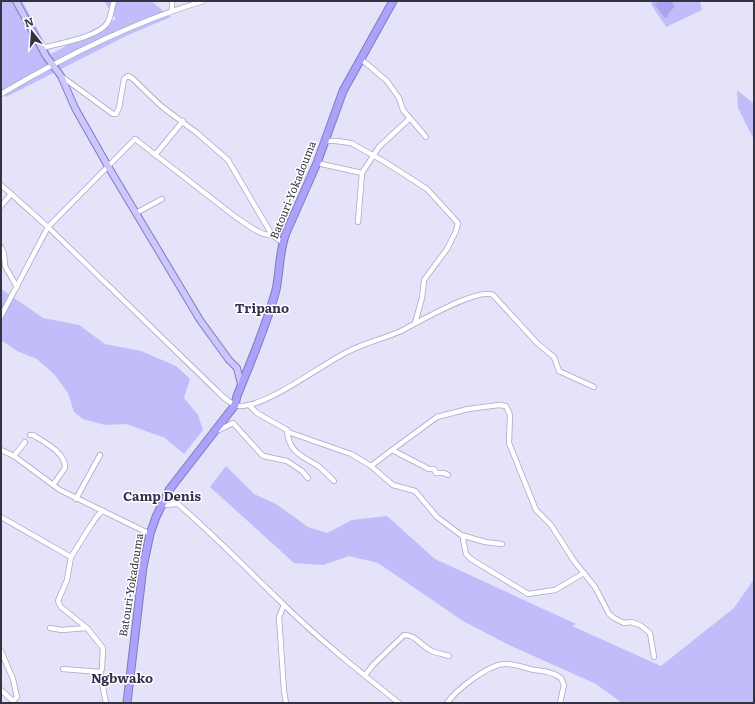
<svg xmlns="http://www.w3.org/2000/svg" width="755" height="704" font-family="Literata,serif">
<rect width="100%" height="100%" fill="#e4e3f9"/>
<g fill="#c1bcfa">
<polygon points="1,1 22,1 51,54 116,19 104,1 151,1 171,17 128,35 6,97 1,92"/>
<path d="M 651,1 L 659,1 L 654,4 L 669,16 L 668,14 L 675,7 L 672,1 L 700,1 L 702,10 L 666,27 C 661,17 655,13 651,3 Z"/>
<polygon points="737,90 754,104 754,182 753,138 738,108"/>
<polygon points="1,289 43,318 79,325 105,344 141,351 176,366 190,379 184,398 198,415 203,430 184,454 165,438 126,424 105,425 83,419 74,412 68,393 55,375 37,359 17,351 1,340"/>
<polygon points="226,466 254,494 276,504 308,527 327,533 352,520 387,516 435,559 576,624 572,626 661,666 734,608 754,579 754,703 622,703 596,684 507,644 463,621 378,563 349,556 323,565 294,563 210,487"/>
</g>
<polygon fill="#aba3f2" points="659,1 672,1 675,7 668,14 669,16 665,18 654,4"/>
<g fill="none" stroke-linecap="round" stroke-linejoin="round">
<g stroke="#a9a7c9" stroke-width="6">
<g id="minor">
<polyline points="172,1 172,11"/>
<path d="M 42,48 C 57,44 100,37 108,22 C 111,16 112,7 114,1"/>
<polyline points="361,59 387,81 399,98 403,110 426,137"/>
<polyline points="61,76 113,114 116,114 119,108 124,79 128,76 132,78 161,106 197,133 228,160 272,235 282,242"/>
<path d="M 1,94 C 65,56 131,23 203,1"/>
<polyline points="325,141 336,141 351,143 385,162 427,189 458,223 456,231 447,249 424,280 422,298 415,323"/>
<polyline points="155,155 183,121"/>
<polyline points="317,163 362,173"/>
<path d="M 1,185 L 48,227 L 215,389 C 221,395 232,407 242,406 C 269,405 321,365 347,352 C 364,343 383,339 401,331 C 417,323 478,287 493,295 L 538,344 L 554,357 L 559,371 L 594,387"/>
<polyline points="1,206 11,194"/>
<polyline points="136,213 162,199"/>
<polyline points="358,222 362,173 379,147 409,119"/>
<polyline points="1,247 4,253 5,266 17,287"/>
<path d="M 1,316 L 48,227 L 135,139 L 237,218 C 247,224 260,236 272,235"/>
<path d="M 249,405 L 257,413 L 287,430 C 289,453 301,455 318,466 C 324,471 329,476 334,481"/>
<polyline points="215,429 219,430 233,423 263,456 287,461 302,471 308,478"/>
<polyline points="287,430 288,432 351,454 371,466 393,485 415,491 437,517 461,535 485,542 502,544"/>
<path d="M 30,435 L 33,435 C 44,442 66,453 65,468 L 53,485"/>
<polyline points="1,450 14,456 60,490 150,534"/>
<polyline points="392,450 437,417 468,409 499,405 506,406 510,415 509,443 536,510 551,525 574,561 595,587 609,614 614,618 624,623 631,622 640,625 650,633 654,657"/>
<polyline points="14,456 25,442"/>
<polyline points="371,466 392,450 429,469 434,469 436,473 444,473 448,475"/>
<path d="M 169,490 L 172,498 L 178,504 C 215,536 249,571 284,605 C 320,640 360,672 399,703"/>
<polyline points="76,499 100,455"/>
<polyline points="162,505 178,504"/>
<polyline points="1,517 71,557"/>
<polyline points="465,537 463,539 466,554 471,559 528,594 555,590 584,573"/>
<polyline points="284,605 279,617 284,691 286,703"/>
<polyline points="50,628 62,630 87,628"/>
<polyline points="1,651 13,679 17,697 13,701 1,690"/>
<polyline points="63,669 100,672 102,669 103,648 87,628 61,607 58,601 67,580 71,557 91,525 98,515 103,511"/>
<polyline points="100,672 106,703"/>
<path d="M 365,675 L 374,664 L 404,635 C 416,635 420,645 430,650 C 435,653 443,654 449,656"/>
<path d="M 447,703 C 456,690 490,663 506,664 C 515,664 525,668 534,670 C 543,671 553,672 561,678 L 564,685 L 560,703"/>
</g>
</g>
<g stroke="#827bbb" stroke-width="8">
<polyline id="major" points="16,1 46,56 61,76 75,108 109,168 200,320 229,360 237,368 241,384"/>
</g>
<g stroke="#827bbb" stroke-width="9">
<path id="highway" d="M 127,703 L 143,567 L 150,534 L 156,517 L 169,490 L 235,405 L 237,396 C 251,361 266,327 276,290 C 280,271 279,251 286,233 L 317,163 L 343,91 L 393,1"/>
</g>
<use href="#minor" stroke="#fff" stroke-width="4.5"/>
<use href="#major" stroke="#cdc7fd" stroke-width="6"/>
<use href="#highway" stroke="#aca2fc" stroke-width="7"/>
</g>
<g text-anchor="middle" stroke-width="3" stroke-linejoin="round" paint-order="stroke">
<g font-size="11" fill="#343341" stroke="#fff">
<text transform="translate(293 190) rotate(-68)" y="4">Batouri-Yokadouma</text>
<text transform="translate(131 585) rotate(-81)" y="4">Batouri-Yokadouma</text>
</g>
<g font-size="13" font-weight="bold" fill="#33304d" stroke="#fff">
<text x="262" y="313">Tripano</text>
<text x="162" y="501">Camp Denis</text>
<text x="122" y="683">Ngbwako</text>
</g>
</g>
<rect width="755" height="704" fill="none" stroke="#343341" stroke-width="4"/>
<g transform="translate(32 32) rotate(343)" stroke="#ffffff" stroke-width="3" paint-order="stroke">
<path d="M0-3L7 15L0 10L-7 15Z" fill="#343341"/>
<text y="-6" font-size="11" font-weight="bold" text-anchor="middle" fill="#343341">N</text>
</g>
</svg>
